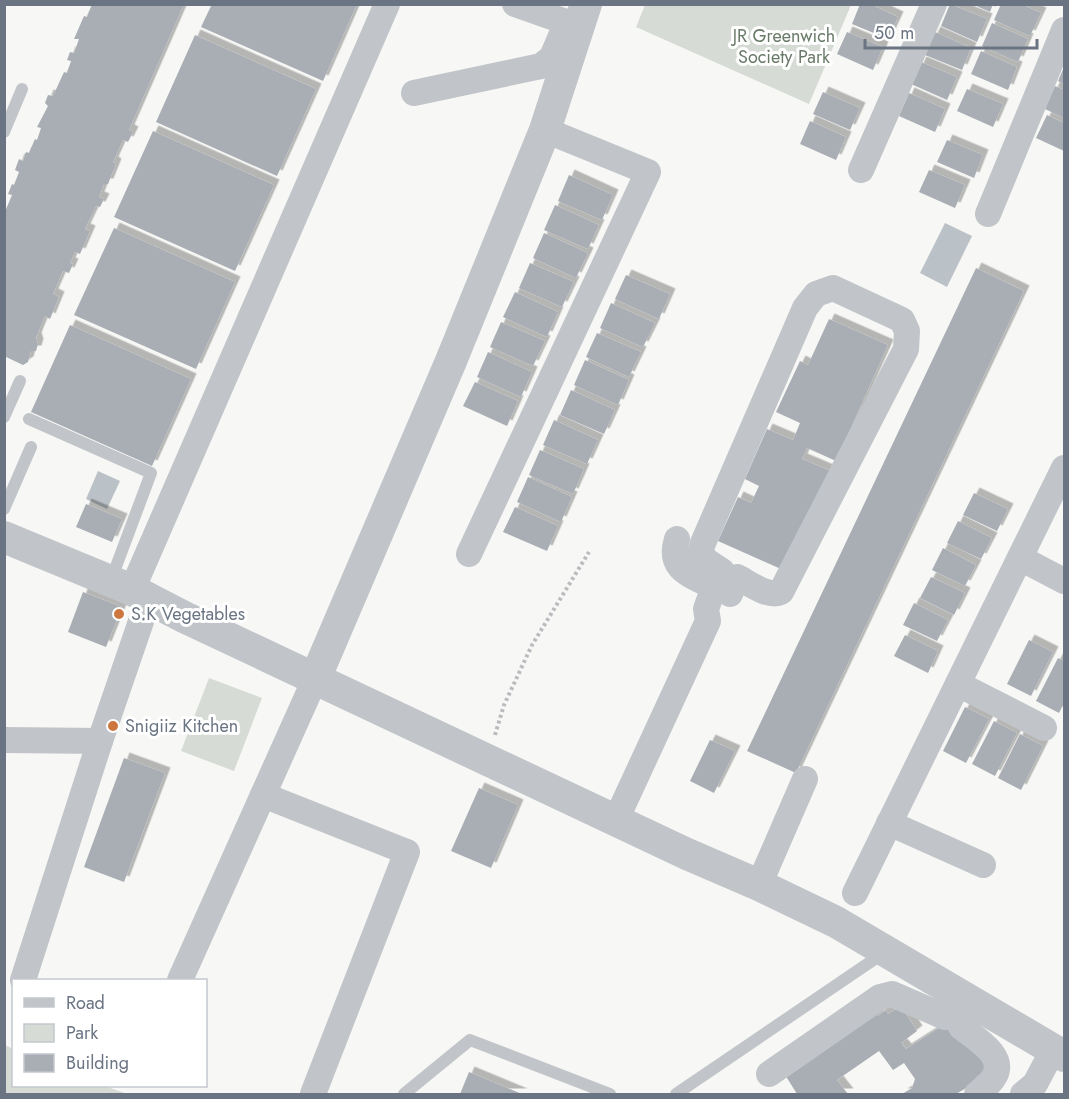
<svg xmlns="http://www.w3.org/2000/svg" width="1069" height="1099" font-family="Jost,sans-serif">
<defs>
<filter id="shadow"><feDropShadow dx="5.5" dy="-5.5" stdDeviation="0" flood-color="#0004"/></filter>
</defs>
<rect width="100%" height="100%" fill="#f7f7f5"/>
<g fill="#d6dcd5">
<polygon points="645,5 645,4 851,5 809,104 636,27"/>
<polygon points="209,678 262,698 234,771 181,751"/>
<polygon points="5,1045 13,1049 14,1086 105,1086 127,1094 5,1094"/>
</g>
<g fill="#bbc2c7">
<polygon points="945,223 972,236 947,287 920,273"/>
<polygon points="98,471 120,481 107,509 86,499"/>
</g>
<g fill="#a9aeb4" filter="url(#shadow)">
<polygon points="92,4 184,4 129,130 133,132 128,142 123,140 113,162 116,164 108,184 104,184 99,197 104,199 100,207 96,206 85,229 90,231 80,254 75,252 70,263 73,264 69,273 63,271 53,294 59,297 50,319 45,316 36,338 38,344 36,351 31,351 28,362 23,365 4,356 4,214 12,195 8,194 12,184 14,185 19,172 15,170 19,159 23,161 26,152 29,153 35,139 37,140 41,128 37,127 48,106 45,103 48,95 53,96 64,72 67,73 71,61 67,60 70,52 74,53 79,39 74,39 84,16 87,17"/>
<polygon points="212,4 357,4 323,81 201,27"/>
<polygon points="860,4 870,4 898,17 888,39 852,24"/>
<polygon points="950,4 987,19 977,42 941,26"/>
<polygon points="972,4 993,4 990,12"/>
<polygon points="1001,4 1021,4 1041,13 1030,36 994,20"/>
<polygon points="992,23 1028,39 1018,62 982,46"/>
<polygon points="847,32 883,47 873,70 837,54"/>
<polygon points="935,32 971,48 962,70 925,55"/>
<polygon points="195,35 316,89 277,176 156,122"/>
<polygon points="981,51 1017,67 1008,90 971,74"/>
<polygon points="921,62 957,77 947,100 911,84"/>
<polygon points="1064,67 1064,84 1058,81"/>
<polygon points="1055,86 1064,90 1064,118 1045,109"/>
<polygon points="967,89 1003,104 993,127 957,111"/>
<polygon points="823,92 860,108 850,130 813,114"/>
<polygon points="909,93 945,109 935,132 899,116"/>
<polygon points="1047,115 1064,123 1064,151 1036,138"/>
<polygon points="810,121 846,137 836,160 800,144"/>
<polygon points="153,131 274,185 235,271 114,217"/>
<polygon points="947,140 983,155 974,178 937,162"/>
<polygon points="929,170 965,185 955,208 919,192"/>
<polygon points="569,175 613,195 602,220 558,201"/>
<polygon points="555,205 599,225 588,249 544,230"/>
<polygon points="114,228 235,282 196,369 74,315"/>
<polygon points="544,233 588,253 576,278 533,258"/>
<polygon points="530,263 574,282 562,307 519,288"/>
<polygon points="976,268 1024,291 796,773 747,751"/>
<polygon points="626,275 670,294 659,319 615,299"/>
<polygon points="515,292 558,312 547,337 503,317"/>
<polygon points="611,303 655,323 643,347 600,328"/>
<polygon points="829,319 888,345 836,461 807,448 802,459 833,472 806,530 800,527 781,569 718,541 738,497 751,503 759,486 745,479 767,429 793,440 800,423 776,412 800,361 808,365"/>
<polygon points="501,322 545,341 533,366 490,347"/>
<polygon points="70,325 191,379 152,466 31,412"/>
<polygon points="597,333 641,352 629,377 586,357"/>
<polygon points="488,352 532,372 521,397 477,377"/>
<polygon points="585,360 629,380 618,405 574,385"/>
<polygon points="475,382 518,401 507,426 463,406"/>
<polygon points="571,390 615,410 604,434 560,415"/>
<polygon points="554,420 598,440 587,464 543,445"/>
<polygon points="540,450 584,469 573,494 529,475"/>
<polygon points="528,477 572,497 561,522 517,502"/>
<polygon points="974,493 1008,509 997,531 963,515"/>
<polygon points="86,504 122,519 112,542 76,527"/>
<polygon points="515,507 558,526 547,551 503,532"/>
<polygon points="958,521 992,538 981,559 947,543"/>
<polygon points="943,548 976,565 965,586 932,570"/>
<polygon points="931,577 965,593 954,615 920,598"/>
<polygon points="83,592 122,607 106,647 68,632"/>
<polygon points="914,603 948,620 937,641 903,625"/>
<polygon points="905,635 938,651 928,673 894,656"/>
<polygon points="1029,640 1053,652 1031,696 1007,684"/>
<polygon points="1058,658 1064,661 1064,703 1059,713 1036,701"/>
<polygon points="965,707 989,719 966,763 943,751"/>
<polygon points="994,721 1017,733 995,776 972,764"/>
<polygon points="1020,734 1043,746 1021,790 998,778"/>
<polygon points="710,740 735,751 714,793 690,781"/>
<polygon points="124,758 165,773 124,882 84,867"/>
<polygon points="479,788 518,805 491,868 451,851"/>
<polygon points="901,1006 917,1031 901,1043 906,1049 942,1026 975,1045 989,1068 976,1077 978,1081 956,1094 902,1094 912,1088 915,1079 904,1063 893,1070 879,1051 837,1080 848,1094 797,1094 782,1070 875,1012 878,1016 886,1010 888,1014"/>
<polygon points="469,1072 522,1094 460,1094"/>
</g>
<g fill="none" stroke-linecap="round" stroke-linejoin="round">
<polyline stroke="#b9bbbe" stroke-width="4" stroke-dasharray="3 3" stroke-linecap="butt" points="495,735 504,705 532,645 589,552"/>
<g stroke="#c1c4c8" stroke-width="12">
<polyline points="4,132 22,89"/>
<polyline points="4,417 20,381"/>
<polyline points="29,419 151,473 111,580"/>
<polyline points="4,509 31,447"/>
<polyline points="404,1094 470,1040 610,1094"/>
<polyline points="676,1094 885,952"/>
</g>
<g stroke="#c1c4c8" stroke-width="26">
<polyline points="515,4 566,22"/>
<polyline points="414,93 541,66 552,57 566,24"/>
<polyline points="861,170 934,4"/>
<polyline points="988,214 1064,30"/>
<polyline points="469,554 648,172 545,130"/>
<polyline points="1020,558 1064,581"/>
<path d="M 714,587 L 722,571 L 707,561 L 700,553 L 703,543 L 805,308 L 816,294 L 833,288 L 902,320 L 907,331 L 906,349 L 781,592 C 768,598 749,583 737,577 L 730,594"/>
<polyline points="132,590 387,4"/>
<polyline points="958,684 1044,728"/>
<polyline points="4,740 100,741"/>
<polyline points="263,795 407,852 313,1094"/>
<path d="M 616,820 L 708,621 L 706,609 L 714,587 C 691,575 667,570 677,539"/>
<polyline points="889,823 983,865"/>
<polyline points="759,885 805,779"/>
<polyline points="855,893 1064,468"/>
<polyline points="23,980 100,741 149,598"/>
<polyline points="180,980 315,679"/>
<path d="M 977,1005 L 961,1027 C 975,1038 1007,1056 994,1077 C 990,1084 983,1089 977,1094"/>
<polyline points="769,1074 880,997 892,994 945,1017 960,995"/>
<polyline points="1023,1094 1035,1084 1053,1050"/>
</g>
<g stroke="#c1c4c8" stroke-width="32">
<polyline points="4,537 132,590 184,617 687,854 759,885 836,922 1064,1056"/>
<polyline points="315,679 451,361 545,130 586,4"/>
</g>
</g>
<g fill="#cd7640" stroke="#fff" stroke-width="2">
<circle cx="119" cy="614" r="6"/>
<circle cx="113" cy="726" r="6"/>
</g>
<g text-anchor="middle" stroke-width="6" stroke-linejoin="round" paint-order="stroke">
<g font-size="18" fill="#697a68" stroke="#fff">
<text x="784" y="42">JR Greenwich<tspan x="784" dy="21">Society Park</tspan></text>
</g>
<g font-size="18" fill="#6a7482" stroke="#fff" text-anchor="start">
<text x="131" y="620">S.K Vegetables</text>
<text x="125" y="732">Snigiiz Kitchen</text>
</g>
</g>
<rect width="1069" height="1099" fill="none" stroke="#6a7482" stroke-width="12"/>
<rect x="12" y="979" width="195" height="108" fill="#ffffff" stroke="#c3c7cd" stroke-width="1.5"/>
<rect x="24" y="998" width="30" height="9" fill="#c1c4c8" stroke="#c3c7cd" stroke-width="1.5"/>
<text x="66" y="1009" font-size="18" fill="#6a7482">Road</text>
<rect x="24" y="1024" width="30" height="18" fill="#d6dcd5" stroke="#c3c7cd" stroke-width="1.5"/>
<text x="66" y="1039" font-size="18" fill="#6a7482">Park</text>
<rect x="24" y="1054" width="30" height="18" fill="#a9aeb4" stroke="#c3c7cd" stroke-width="1.5"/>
<text x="66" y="1069" font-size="18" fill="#6a7482">Building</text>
<path d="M865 39v9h172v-9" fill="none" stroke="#6a7482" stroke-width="3"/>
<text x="874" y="39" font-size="18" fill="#6a7482" stroke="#ffffff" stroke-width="4.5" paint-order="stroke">50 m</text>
</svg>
